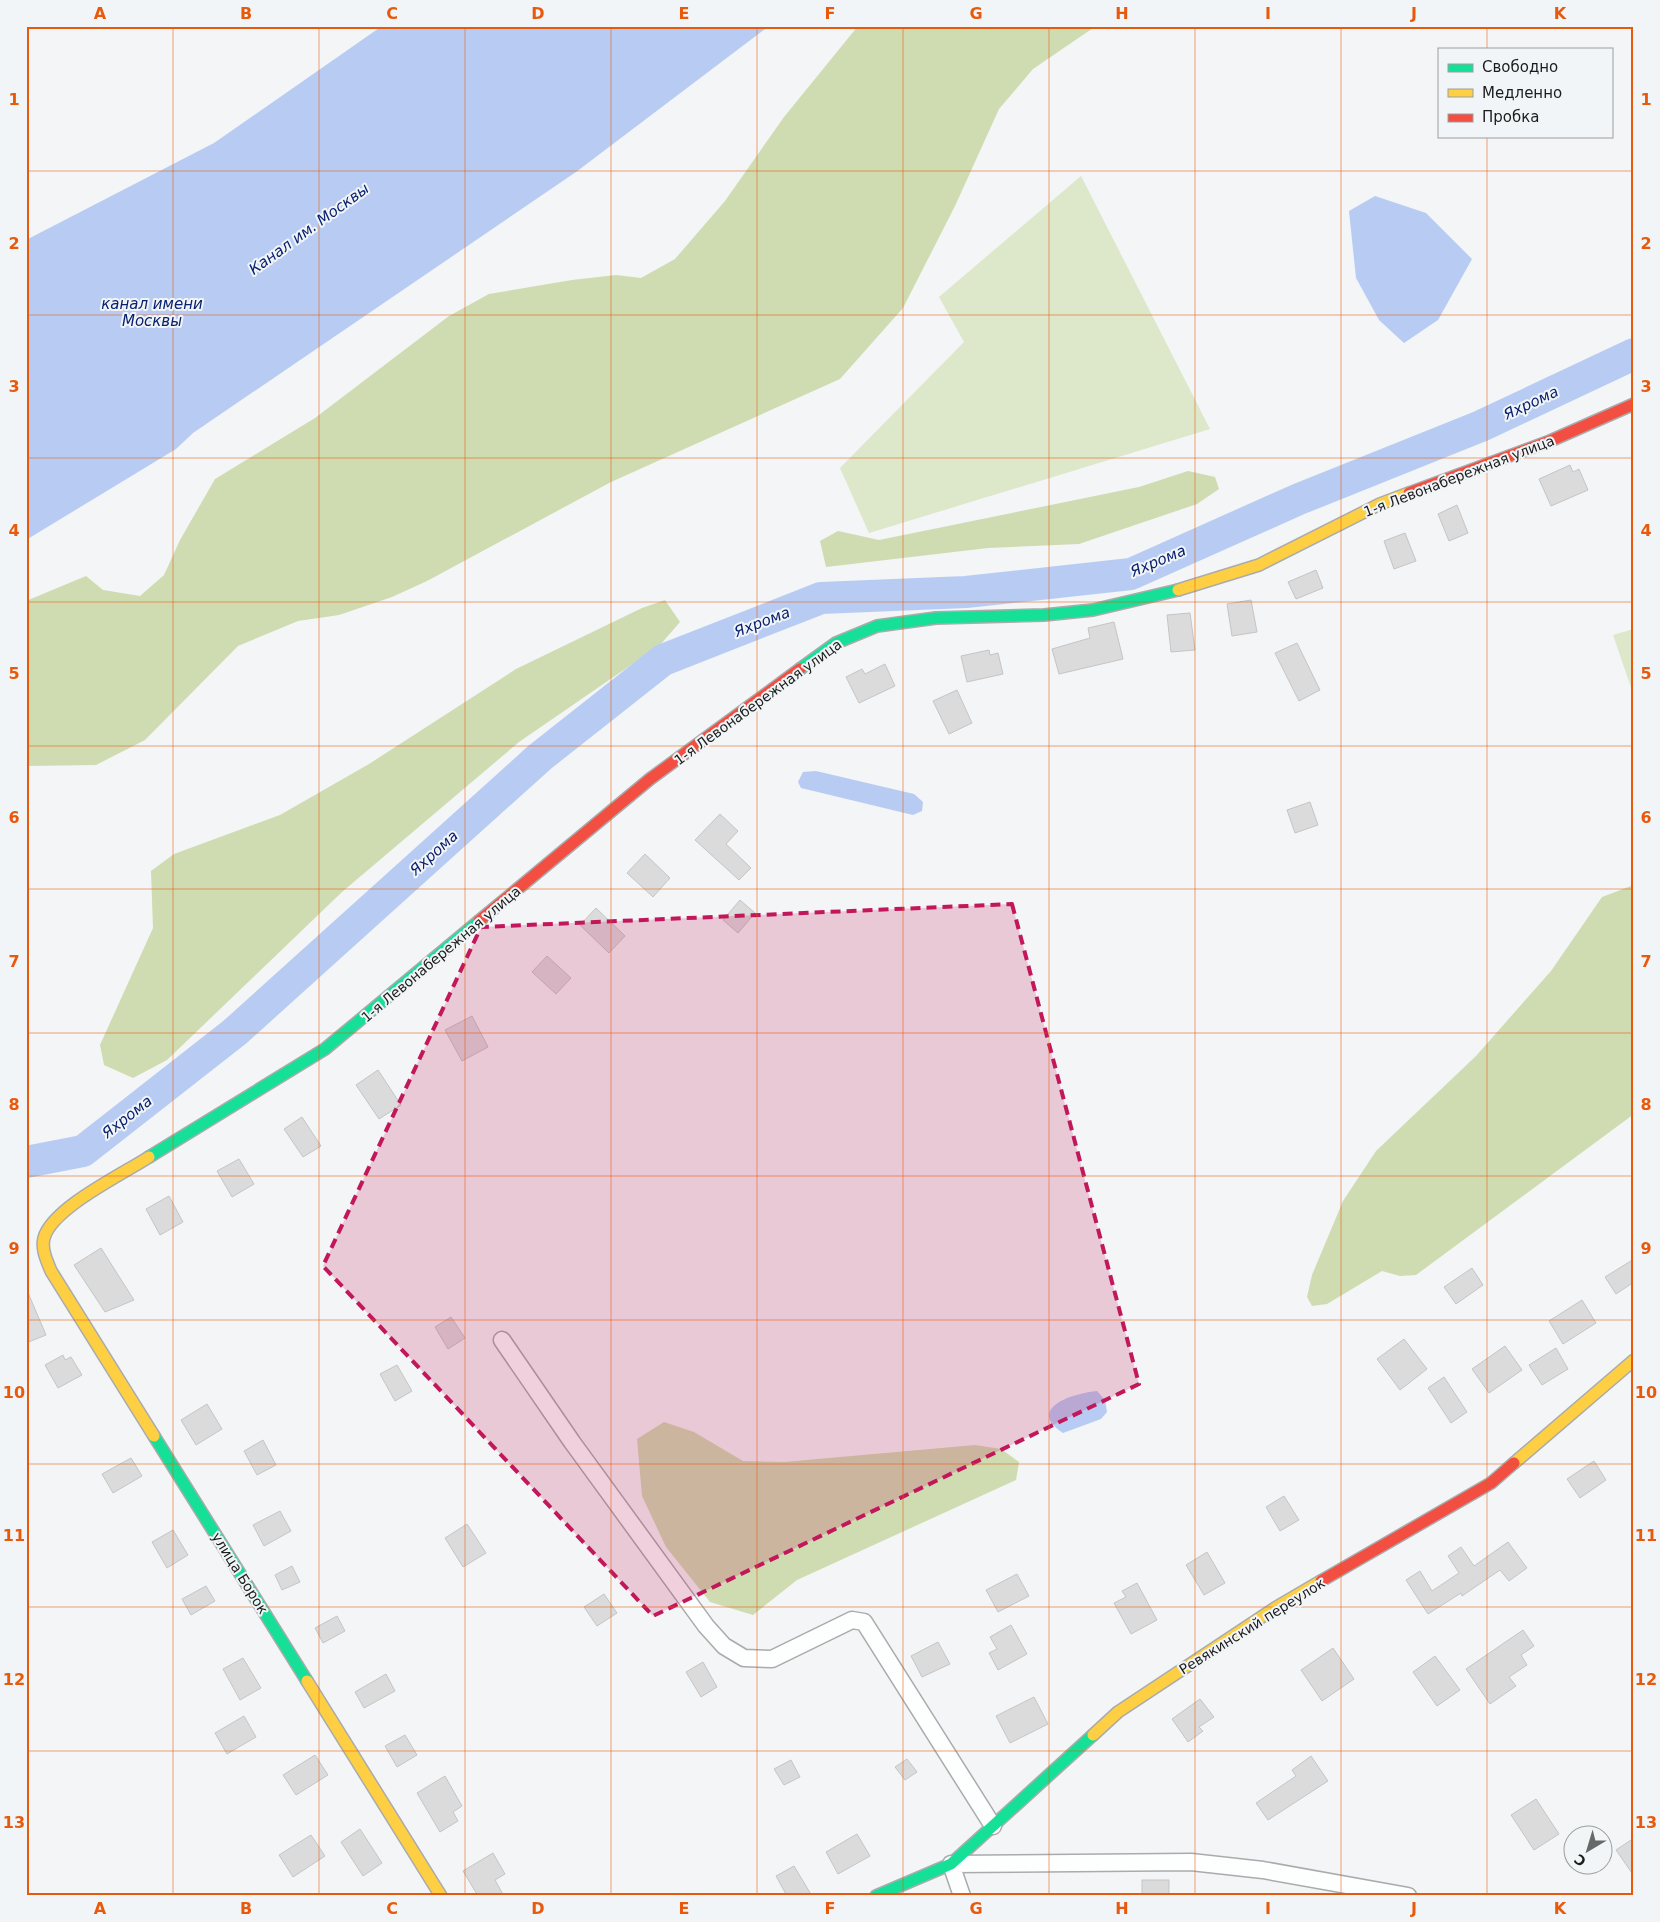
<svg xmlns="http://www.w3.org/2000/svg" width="1660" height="1922" font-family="'DejaVu Sans',sans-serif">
<rect width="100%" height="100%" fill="#f3f5f6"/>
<g fill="#dde7c9">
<polygon points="1081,176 1210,429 869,533 840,468 964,342 939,297"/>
<polygon points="1634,629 1634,696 1613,635"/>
</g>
<g fill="#cfdcb1">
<polygon points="858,26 1096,26 1033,69 999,109 955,206 903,308 840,379 611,482 427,581 392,597 339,615 298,621 238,646 145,740 96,765 26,766 26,601 86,576 103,590 140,596 164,575 180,540 215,479 315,418 449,316 489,294 572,280 616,275 641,278 675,259 725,201 784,117"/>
<polygon points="1188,471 1215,477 1219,489 1197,504 1079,544 988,548 826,567 820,541 838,531 879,540 1139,487"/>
<polygon points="665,600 680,622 660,645 519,742 342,892 167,1060 133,1078 104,1065 100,1045 153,928 151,871 174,854 280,815 369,764 516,669 642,608"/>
<polygon points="1631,886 1634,888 1634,1114 1416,1275 1400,1276 1382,1271 1327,1304 1312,1306 1307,1297 1312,1275 1343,1201 1376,1151 1476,1056 1551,971 1602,897"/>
<polygon points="664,1422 694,1432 743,1461 784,1462 975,1445 1001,1449 1019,1462 1016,1480 797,1580 753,1615 710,1602 666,1547 642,1496 637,1439"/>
</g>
<g fill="#b8ccf3">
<polygon points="382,26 769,26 576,172 193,433 176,449 26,540 26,240 214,143"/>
<polygon points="1375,196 1426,213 1472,259 1438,320 1404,343 1379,320 1356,278 1349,211"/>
<polygon points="816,771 914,794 923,802 922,811 913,815 801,788 798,782 803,772"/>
<path d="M 1097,1391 L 1105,1400 L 1107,1412 L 1101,1419 L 1063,1433 C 1025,1408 1074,1393 1097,1391 Z"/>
</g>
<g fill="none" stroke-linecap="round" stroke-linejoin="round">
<polyline stroke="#b8ccf3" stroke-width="32" points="26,1162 83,1151 235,1032 540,757 663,660 821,598 966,592 1131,574 1299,499 1481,426 1634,354"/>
</g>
<g fill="#dbdbdb" stroke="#c5c5c6">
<polygon points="1570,465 1573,472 1579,469 1588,490 1551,506 1539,479"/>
<polygon points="1457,505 1468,533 1449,541 1438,514"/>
<polygon points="1405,533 1416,561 1394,569 1384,541"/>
<polygon points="1316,570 1323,588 1296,599 1288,582"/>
<polygon points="1251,600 1257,632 1232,636 1227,604"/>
<polygon points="1190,613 1195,650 1171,652 1167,615"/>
<polygon points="1114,622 1123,659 1059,674 1052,649 1090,638 1088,628"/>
<polygon points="1297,643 1320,690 1299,701 1275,653"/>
<polygon points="989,650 990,655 998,653 1003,674 967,682 961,656"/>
<polygon points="885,664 895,686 859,703 846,677 862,669 865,674"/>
<polygon points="957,690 972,723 949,734 933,701"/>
<polygon points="1310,802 1318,825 1295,833 1287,810"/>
<polygon points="720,814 738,831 726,844 751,868 739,880 695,840"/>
<polygon points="645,854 670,878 653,897 627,873"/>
<polygon points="740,900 755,913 738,933 723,920"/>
<polygon points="596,908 625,936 609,953 580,925"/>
<polygon points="547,956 571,978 556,994 532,972"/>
<polygon points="472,1016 488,1047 462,1061 445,1030"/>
<polygon points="378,1070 401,1105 379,1119 356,1085"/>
<polygon points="302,1117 321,1146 303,1157 284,1129"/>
<polygon points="239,1159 254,1184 232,1197 217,1171"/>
<polygon points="169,1196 183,1222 160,1235 146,1209"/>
<polygon points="101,1248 134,1300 105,1312 74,1265"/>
<polygon points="1634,1259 1634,1282 1616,1294 1605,1277"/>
<polygon points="1472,1268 1483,1285 1456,1304 1444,1287"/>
<polygon points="26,1288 46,1335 26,1343"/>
<polygon points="1582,1300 1596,1323 1563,1344 1549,1321"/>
<polygon points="451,1317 465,1338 448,1349 435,1327"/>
<polygon points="1404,1339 1427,1369 1400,1390 1377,1359"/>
<polygon points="1505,1346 1522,1370 1489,1393 1472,1369"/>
<polygon points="1556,1348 1568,1369 1542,1385 1529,1365"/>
<polygon points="63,1355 65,1360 71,1357 82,1375 58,1388 45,1365"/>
<polygon points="397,1365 412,1391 395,1401 380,1374"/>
<polygon points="1444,1377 1467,1412 1451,1423 1428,1388"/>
<polygon points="207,1404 222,1429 196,1445 181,1420"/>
<polygon points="263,1440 276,1465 257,1475 244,1451"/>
<polygon points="131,1458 142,1476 113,1493 102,1474"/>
<polygon points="1594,1461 1606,1480 1580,1498 1567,1479"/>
<polygon points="1284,1496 1299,1520 1280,1531 1266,1507"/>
<polygon points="280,1511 291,1531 264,1546 253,1525"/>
<polygon points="467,1524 486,1553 463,1567 445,1538"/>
<polygon points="173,1530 188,1555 167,1568 152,1542"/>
<polygon points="1508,1542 1527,1568 1509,1581 1500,1570 1462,1596 1461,1593 1428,1614 1406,1580 1420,1571 1432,1591 1459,1573 1448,1556 1461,1547 1474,1566"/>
<polygon points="1207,1552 1225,1583 1204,1595 1186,1565"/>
<polygon points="292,1566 300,1582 282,1590 275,1575"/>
<polygon points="1017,1574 1029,1596 998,1612 986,1590"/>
<polygon points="1137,1583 1157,1620 1131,1634 1114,1603 1126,1597 1122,1591"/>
<polygon points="206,1586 215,1601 191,1615 182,1599"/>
<polygon points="604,1594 617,1613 597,1626 584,1607"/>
<polygon points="337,1616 345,1631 323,1643 315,1628"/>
<polygon points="1011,1625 1027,1654 998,1670 989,1653 997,1649 990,1637"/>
<polygon points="1523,1630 1534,1646 1521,1655 1527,1665 1509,1677 1516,1686 1490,1704 1466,1669"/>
<polygon points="938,1642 950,1664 922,1677 911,1656"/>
<polygon points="1333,1648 1354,1679 1322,1701 1301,1670"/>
<polygon points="1435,1656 1460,1690 1437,1706 1413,1672"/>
<polygon points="243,1658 261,1688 240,1700 223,1669"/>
<polygon points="703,1662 717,1687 701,1697 686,1672"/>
<polygon points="386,1674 395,1691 364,1708 355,1692"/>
<polygon points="1034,1697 1048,1724 1010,1743 996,1716"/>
<polygon points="1200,1699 1214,1717 1199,1727 1203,1731 1188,1742 1172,1719"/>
<polygon points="244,1716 256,1737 227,1754 215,1733"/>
<polygon points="405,1735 417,1755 397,1767 385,1746"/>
<polygon points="315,1755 328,1775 296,1795 283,1775"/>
<polygon points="1311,1756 1328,1781 1268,1820 1256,1803 1296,1776 1292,1770"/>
<polygon points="907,1759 917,1772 905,1780 895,1767"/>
<polygon points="791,1760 800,1777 784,1785 774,1769"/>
<polygon points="445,1776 462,1806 453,1812 458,1821 440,1832 417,1793"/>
<polygon points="1536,1799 1559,1834 1534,1850 1511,1815"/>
<polygon points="360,1829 382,1863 363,1876 341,1842"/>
<polygon points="857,1834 870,1856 838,1874 826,1852"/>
<polygon points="311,1835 325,1856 293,1877 279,1855"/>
<polygon points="1634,1838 1634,1876 1616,1850"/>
<polygon points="493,1853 505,1874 495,1880 504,1896 478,1896 463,1871"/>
<polygon points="794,1866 812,1896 787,1896 776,1876"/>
<rect x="1142" y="1880" width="27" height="16"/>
</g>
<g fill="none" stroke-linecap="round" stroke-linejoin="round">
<g stroke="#a9abac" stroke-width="19">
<g id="street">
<polyline points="502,1340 572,1442 706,1626 724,1646 744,1658 772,1659 852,1620 864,1622 993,1826"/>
<polyline points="962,1896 951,1864 1191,1862 1263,1870 1408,1896"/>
</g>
</g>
<g stroke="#a9abac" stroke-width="14">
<g id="fast">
<polyline points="800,669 836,643 877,626 936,618 1044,615 1093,610 1178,590"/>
<polyline points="149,1157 325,1049 479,921"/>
<polyline points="154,1436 307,1681"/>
<polyline points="876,1896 951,1864 1093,1735"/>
</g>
</g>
<g stroke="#a9abac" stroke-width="14">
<g id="slow">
<polyline points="1178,590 1259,565 1380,504 1409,493"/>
<path d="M 149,1157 C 123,1174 52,1208 44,1238 C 41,1249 47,1261 51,1271 L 154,1436"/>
<polyline points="1514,1463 1634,1360"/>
<polyline points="307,1681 441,1896"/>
<polyline points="1093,1735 1118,1712 1275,1608 1321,1581"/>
</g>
</g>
<g stroke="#a9abac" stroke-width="14">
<g id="jam">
<polyline points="1409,493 1550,441 1634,404"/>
<polyline points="479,921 650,779 800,669"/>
<polyline points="1321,1581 1491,1483 1514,1463"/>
</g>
</g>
<use href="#street" stroke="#fdfefe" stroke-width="16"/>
<use href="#fast" stroke="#16e098" stroke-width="11"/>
<use href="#slow" stroke="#ffcf43" stroke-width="11"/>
<use href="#jam" stroke="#f24e42" stroke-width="11"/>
</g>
<path fill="#c2185b" fill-opacity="0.2" stroke="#c2185b" stroke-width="4" stroke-dasharray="10 6" stroke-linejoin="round" d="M 1012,904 L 1139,1384 L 653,1616 L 323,1266 L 481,927 Z"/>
<path fill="none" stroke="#e8590c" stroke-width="1" stroke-opacity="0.55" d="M 173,26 L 173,1896M 319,26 L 319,1896M 465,26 L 465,1896M 611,26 L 611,1896M 757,26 L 757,1896M 903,26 L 903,1896M 1049,26 L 1049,1896M 1195,26 L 1195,1896M 1341,26 L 1341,1896M 1487,26 L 1487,49M 1487,136 L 1487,1896M 26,171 L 1634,171M 26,315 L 1634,315M 26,458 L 1634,458M 26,602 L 1634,602M 26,746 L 1634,746M 26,889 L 1634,889M 26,1033 L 1634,1033M 26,1176 L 1634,1176M 26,1320 L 1634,1320M 26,1464 L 1634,1464M 26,1607 L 1634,1607M 26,1751 L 1634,1751"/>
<g text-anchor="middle" stroke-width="4" stroke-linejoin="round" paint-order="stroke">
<g font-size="14" fill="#1b1c1c" stroke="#f2f5f7">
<text transform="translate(1459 476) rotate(-21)" y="5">1-я Левонабережная улица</text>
<text transform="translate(758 702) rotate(-36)" y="5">1-я Левонабережная улица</text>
<text transform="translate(441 954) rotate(-40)" y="5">1-я Левонабережная улица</text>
<text transform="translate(240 1573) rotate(58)" y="5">улица Борок</text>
<text transform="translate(1252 1626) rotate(-32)" y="5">Ревякинский переулок</text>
</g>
<g font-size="15" font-style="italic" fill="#09216f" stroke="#f2f5f7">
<text transform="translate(309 229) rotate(-36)" y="5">Канал им. Москвы</text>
<text x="152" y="309">канал имени<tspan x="152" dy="17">Москвы</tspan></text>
<text transform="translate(1531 403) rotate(-25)" y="5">Яхрома</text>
<text transform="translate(1158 561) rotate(-23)" y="5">Яхрома</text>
<text transform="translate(762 622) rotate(-21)" y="5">Яхрома</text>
<text transform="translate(434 853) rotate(-42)" y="5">Яхрома</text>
<text transform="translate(127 1117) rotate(-38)" y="5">Яхрома</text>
</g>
</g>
<rect width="1660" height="1922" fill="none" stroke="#f2f5f7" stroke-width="55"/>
<rect x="1438" y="48" width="175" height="90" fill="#f2f5f7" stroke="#9c9e9f"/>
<rect x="1448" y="64" width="25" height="8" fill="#16e098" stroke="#9c9e9f"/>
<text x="1482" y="72" font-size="15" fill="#1b1c1c">Свободно</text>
<rect x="1448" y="89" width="25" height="8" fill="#ffcf43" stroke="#9c9e9f"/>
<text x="1482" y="98" font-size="15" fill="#1b1c1c">Медленно</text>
<rect x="1448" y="114" width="25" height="8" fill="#f24e42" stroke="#9c9e9f"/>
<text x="1482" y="122" font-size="15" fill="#1b1c1c">Пробка</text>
<g transform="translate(1588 1850) rotate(218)"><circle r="24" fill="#f2f5f7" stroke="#9c9e9f"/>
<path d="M0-4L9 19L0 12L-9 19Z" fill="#676868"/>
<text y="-8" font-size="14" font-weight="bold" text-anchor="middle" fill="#1b1c1c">С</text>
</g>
<rect x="28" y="28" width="1604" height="1866" fill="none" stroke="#e8590c" stroke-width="2"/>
<g font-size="16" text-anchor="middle" font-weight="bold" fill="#e8590c">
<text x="100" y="19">A</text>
<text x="246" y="19">B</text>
<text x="392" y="19">C</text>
<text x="538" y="19">D</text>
<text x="684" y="19">E</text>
<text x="830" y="19">F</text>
<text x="976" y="19">G</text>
<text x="1122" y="19">H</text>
<text x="1268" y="19">I</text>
<text x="1414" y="19">J</text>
<text x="1560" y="19">K</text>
<text x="14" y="105">1</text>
<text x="1646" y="105">1</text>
<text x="14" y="249">2</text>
<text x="1646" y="249">2</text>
<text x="14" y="392">3</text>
<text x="1646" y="392">3</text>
<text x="14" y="536">4</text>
<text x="1646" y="536">4</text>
<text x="14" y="679">5</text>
<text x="1646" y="679">5</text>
<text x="14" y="823">6</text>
<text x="1646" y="823">6</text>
<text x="14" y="967">7</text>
<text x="1646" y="967">7</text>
<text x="14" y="1110">8</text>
<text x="1646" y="1110">8</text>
<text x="14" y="1254">9</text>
<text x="1646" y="1254">9</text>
<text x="14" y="1398">10</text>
<text x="1646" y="1398">10</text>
<text x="14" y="1541">11</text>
<text x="1646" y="1541">11</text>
<text x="14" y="1685">12</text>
<text x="1646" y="1685">12</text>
<text x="14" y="1828">13</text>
<text x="1646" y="1828">13</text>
<text x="100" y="1914">A</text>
<text x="246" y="1914">B</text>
<text x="392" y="1914">C</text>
<text x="538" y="1914">D</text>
<text x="684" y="1914">E</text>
<text x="830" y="1914">F</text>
<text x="976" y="1914">G</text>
<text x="1122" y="1914">H</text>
<text x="1268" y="1914">I</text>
<text x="1414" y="1914">J</text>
<text x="1560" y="1914">K</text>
</g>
</svg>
